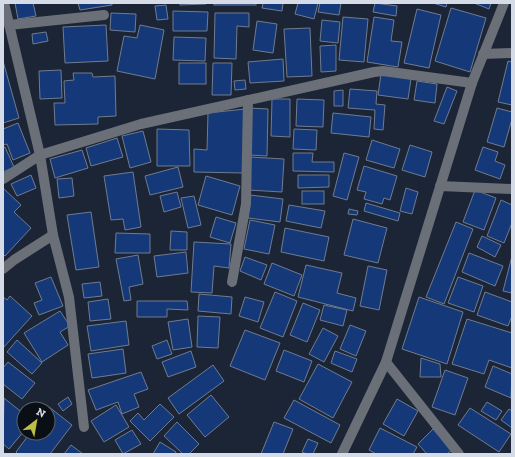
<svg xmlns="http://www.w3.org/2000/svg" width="515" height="457" font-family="'Zilla Slab',serif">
<rect width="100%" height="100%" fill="#1c2535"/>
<g fill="#153978" stroke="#6f7b8f">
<polygon points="15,3 33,3 36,16 18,19"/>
<polygon points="78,3 112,3 112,5 80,10"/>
<polygon points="180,3 206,3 206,4 180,5"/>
<rect x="214" y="3" width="42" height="2"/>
<polygon points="263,3 283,3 282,11 262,8"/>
<polygon points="298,3 318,3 314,19 295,14"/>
<polygon points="320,3 341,3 339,15 318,12"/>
<polygon points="375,3 397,6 396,16 373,12"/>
<polygon points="433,3 447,3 446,7"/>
<polygon points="474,3 491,3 489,9"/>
<polygon points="166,5 168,19 157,20 155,6"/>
<polygon points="451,8 486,18 470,72 435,61"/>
<polygon points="417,9 441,15 429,68 404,63"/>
<polygon points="173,11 208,12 207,31 173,31"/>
<polygon points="111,13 136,14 135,32 110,30"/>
<polygon points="215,13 249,13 249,27 237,26 236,59 214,58"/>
<polygon points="343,17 368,19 364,62 339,60"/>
<polygon points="374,17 394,20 391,41 402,42 398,67 367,62"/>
<polygon points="322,20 340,22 338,43 320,41"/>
<polygon points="257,21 277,24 273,53 253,50"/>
<polygon points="106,25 108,61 65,63 63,27"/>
<polygon points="140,25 164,30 155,79 117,71 124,36 137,38"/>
<polygon points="310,28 312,76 287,77 284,29"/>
<polygon points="46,32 48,41 33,44 32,34"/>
<polygon points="174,37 206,38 205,61 173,60"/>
<polygon points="336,45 336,71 321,72 320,46"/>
<polygon points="283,59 284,81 250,83 248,62"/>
<polygon points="3,61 19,118 3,123"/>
<polygon points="508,61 512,62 512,105 498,102"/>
<rect x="179" y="63" width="27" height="21"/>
<polygon points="213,63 232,63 231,95 212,95"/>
<polygon points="61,70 62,98 40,99 39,71"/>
<polygon points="73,73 92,73 93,77 115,76 116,116 98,117 98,124 55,125 54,103 65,103 64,81 74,80"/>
<polygon points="381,74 411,79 408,99 378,95"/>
<polygon points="245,80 246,89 235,90 234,81"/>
<polygon points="417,81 437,84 435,103 414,100"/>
<polygon points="447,87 457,91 444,124 434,121"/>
<polygon points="350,89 377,91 376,104 385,105 383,130 374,129 375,110 348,108"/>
<polygon points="343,90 343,106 334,106 334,91"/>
<polygon points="272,99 290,99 290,137 271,136"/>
<polygon points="297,99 324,100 323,127 296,126"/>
<polygon points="249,108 268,109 267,156 249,155"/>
<polygon points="497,108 512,112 512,119 504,147 487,142"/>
<polygon points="245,109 244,173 194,172 194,149 207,150 208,113"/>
<polygon points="333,113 371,117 369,137 331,133"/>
<polygon points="18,123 30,153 13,160 7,144 3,145 3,129"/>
<polygon points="157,129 189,130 190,166 157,166"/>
<polygon points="294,129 317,130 316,150 293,149"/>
<polygon points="143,131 151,162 130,168 122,136"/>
<polygon points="117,138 123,157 91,166 86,148"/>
<polygon points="372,140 400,149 394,168 366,160"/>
<polygon points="410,145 432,152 425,177 402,170"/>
<polygon points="5,147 14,167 3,172 3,148"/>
<polygon points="483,147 498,152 495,161 505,165 500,179 475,170"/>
<polygon points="82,150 88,168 55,178 50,159"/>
<polygon points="293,153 313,153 312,162 334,162 334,172 293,171"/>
<polygon points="344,153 359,157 347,200 333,196"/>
<polygon points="250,157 284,159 282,192 248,190"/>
<polygon points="364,166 397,176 390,200 384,198 382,204 364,199 366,192 357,190"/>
<polygon points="178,167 183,187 150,195 145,176"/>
<polygon points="133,172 141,227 125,230 123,219 111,220 104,176"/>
<polygon points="31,175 36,188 17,196 11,184"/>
<polygon points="298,175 329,175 329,187 298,188"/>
<polygon points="206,176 240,186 232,215 198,205"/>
<polygon points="72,178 74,196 59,198 57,179"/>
<polygon points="3,188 21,205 14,212 31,228 5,256 3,254"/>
<polygon points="406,188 418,192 412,214 400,211"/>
<polygon points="475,190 496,198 484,230 463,222"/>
<rect x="302" y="191" width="22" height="13"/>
<polygon points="177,192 181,207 164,212 160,196"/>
<polygon points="250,195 283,199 280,222 248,218"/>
<polygon points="194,196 201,225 188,228 181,198"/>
<polygon points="501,200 512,205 512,223 504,243 487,236"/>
<polygon points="366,203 400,213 398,221 364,211"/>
<polygon points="289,205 325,211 321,228 286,221"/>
<polygon points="349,209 358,211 357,215 348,214"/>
<polygon points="91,212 99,267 76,270 67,215"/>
<polygon points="216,217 236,223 230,243 210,237"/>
<polygon points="353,219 387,228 378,263 344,255"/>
<polygon points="250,220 275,225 269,254 244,249"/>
<polygon points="456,222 473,229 444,304 426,297"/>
<polygon points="285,228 329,237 324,261 281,252"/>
<polygon points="171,231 187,232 187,250 170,250"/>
<polygon points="116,233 150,234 150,253 115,253"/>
<polygon points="482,236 501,245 495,257 477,247"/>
<polygon points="194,242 231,244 229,268 214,266 212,293 191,292"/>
<polygon points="186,252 188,273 157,277 154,256"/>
<polygon points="469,253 503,266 495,286 462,272"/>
<polygon points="138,255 143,284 129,287 131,300 124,301 116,259"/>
<polygon points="512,256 512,293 503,291"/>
<polygon points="245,257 267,265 261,280 240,271"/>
<polygon points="272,263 302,275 294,296 264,284"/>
<polygon points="306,265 342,273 337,293 356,298 353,311 298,297"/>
<polygon points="368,266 387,270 379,310 360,306"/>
<polygon points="51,277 63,306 39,315 34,303 42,300 35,283"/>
<polygon points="458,277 483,286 474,312 448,303"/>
<polygon points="100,282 102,296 84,298 82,284"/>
<polygon points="275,292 297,301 283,337 260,328"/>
<polygon points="485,292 512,302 512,316 508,326 477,315"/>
<polygon points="199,294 232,297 231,314 198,311"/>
<polygon points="10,296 32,316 3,348 3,297 7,300"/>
<polygon points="245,297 264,302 258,322 239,316"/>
<polygon points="419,297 463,312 447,364 402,349"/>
<polygon points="108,299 111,319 90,321 88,302"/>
<polygon points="137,301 187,301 188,310 167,309 167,317 137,317"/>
<polygon points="303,303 320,310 307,342 290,335"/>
<polygon points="324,305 347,310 343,326 320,320"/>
<polygon points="60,311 70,326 60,332 68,345 42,362 24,333"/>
<polygon points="198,316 220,317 218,348 197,347"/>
<polygon points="188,319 192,347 173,350 168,322"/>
<polygon points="467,319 512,333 512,368 489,360 484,374 452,364"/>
<polygon points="126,321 129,345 91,351 87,326"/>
<polygon points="350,325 366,331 356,356 340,349"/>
<polygon points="323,328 338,336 324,362 309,354"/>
<polygon points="245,330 280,343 265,380 230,366"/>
<polygon points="17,340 42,363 32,374 7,352"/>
<polygon points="167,340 172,354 157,359 152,346"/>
<polygon points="123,349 126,373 92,378 88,354"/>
<polygon points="284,350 312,361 304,382 276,371"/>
<polygon points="191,351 196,367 168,377 162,362"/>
<polygon points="335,351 357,359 352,372 331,363"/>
<polygon points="421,358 440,364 441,377 420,377"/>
<polygon points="8,362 35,383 22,399 3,384 3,368"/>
<polygon points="318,364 352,382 333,418 299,399"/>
<polygon points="213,365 224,381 179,414 168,398"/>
<polygon points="493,366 512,374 511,398 485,387"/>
<polygon points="445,370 468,378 455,415 432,407"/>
<polygon points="141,372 148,389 134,394 139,407 122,414 118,402 96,410 88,390"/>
<polygon points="211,395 229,417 205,437 187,415"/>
<polygon points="68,397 72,404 63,411 58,404"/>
<polygon points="4,398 24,414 24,431 9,449 3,444"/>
<polygon points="397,399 418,411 404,436 383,424"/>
<polygon points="294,400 340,425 331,443 284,418"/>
<polygon points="487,402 502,411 496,420 481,411"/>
<polygon points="160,404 174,417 150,441 130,421 138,413 144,420"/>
<polygon points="116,405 129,427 104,442 91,421"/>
<polygon points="49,407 72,425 50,454 18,454 16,452 30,433 48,433 48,409"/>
<polygon points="470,408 511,434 499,452 458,425"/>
<polygon points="509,409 512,411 512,428 501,420"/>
<polygon points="177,422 199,444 189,454 183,454 164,436"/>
<polygon points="274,422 293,429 283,454 261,454"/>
<polygon points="380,428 417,447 413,454 376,454 369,450"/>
<polygon points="433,429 452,450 447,454 427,454 418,444"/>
<polygon points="132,430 141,444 123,454 115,440"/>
<polygon points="308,439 318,443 313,454 307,454 302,452"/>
<polygon points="160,442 176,452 175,454 153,454"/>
<polygon points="71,445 83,454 64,454"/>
</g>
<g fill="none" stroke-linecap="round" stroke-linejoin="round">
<g stroke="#6a6f78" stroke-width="10">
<polyline points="4,3 40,155 53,235 69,297 84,427"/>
<polyline points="9,25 104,15"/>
<polyline points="483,54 512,53"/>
<polyline points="3,179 40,155 141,124 374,72 383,71 472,83"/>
<polyline points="440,186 512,189"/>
<polyline points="3,269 14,260 53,235"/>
<polyline points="232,282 246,204 248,100"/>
<polyline points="386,362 459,454"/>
<polyline points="342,454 386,362 472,83 504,3"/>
</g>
</g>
<rect width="515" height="457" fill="none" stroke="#d5dce7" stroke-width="8"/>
<g transform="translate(36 421) rotate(31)"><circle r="19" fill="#0a0e15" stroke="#5b6069"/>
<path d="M0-3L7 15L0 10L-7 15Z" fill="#bcbf44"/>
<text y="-6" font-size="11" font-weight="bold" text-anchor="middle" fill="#d5dce7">N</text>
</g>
</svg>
